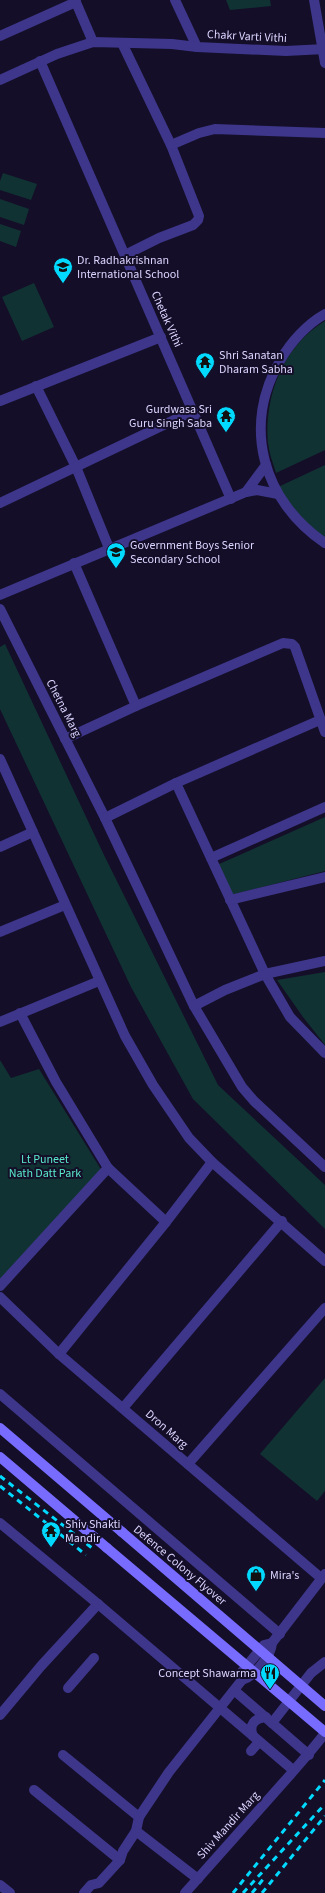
<svg xmlns="http://www.w3.org/2000/svg" width="325" height="1893" font-family="'Source Sans 3',sans-serif">
<rect width="100%" height="100%" fill="#140e28"/>
<g fill="#113233">
<polygon points="226,0 270,0 271,6 230,10"/>
<polygon points="3,173 37,184 31,200 0,190 0,181"/>
<polygon points="0,199 29,209 24,225 0,217"/>
<polygon points="0,224 21,231 16,247 0,241"/>
<polygon points="34,283 54,327 22,341 2,297"/>
<path d="M 325,321 L 325,450 L 276,473 C 273,463 269,453 268,443 C 264,396 283,346 325,321 Z"/>
<path d="M 325,465 L 325,538 C 306,526 289,506 278,487 Z"/>
<polygon points="5,644 103,853 218,1085 325,1185 325,1229 193,1099 131,987 0,709 0,647"/>
<polygon points="325,817 325,871 231,895 217,865"/>
<polygon points="325,972 325,1045 303,1017 277,980"/>
<polygon points="0,1060 11,1078 39,1069 102,1171 0,1280"/>
<polygon points="325,1378 325,1491 317,1501 260,1454"/>
</g>
<g fill="none" stroke-linecap="round" stroke-linejoin="round">
<g stroke="#3d368a" stroke-width="10">
<polyline points="75,0 93,42"/>
<polyline points="175,0 197,47 286,51 325,49"/>
<polyline points="314,0 325,63"/>
<polyline points="0,36 76,2"/>
<polyline points="122,43 171,145 199,216 198,220 193,225 159,238 125,255"/>
<polyline points="40,61 231,499"/>
<polyline points="0,80 57,54 93,42 172,44 197,47"/>
<polyline points="171,145 199,133 215,129 325,133"/>
<path d="M 325,314 C 307,324 291,342 281,359 C 241,426 263,501 325,543"/>
<polyline points="36,386 76,467 109,548"/>
<polyline points="0,401 161,337"/>
<polyline points="246,492 266,465"/>
<polyline points="0,503 193,411"/>
<polyline points="74,563 136,706"/>
<polyline points="0,595 246,492 257,490 278,494"/>
<polyline points="0,609 105,818 194,1006 242,1087 254,1101 325,1167"/>
<polyline points="65,739 136,706 283,643 292,644 295,647 325,732"/>
<polyline points="0,759 125,1036 153,1085 189,1138 212,1162 325,1261"/>
<polyline points="176,783 265,974 290,1017 325,1053"/>
<polyline points="105,818 176,783 320,720"/>
<polyline points="0,847 33,832"/>
<polyline points="211,858 325,807"/>
<polyline points="230,900 325,877"/>
<polyline points="0,932 65,905"/>
<polyline points="194,1006 225,990 265,974 325,961"/>
<polyline points="20,1013 56,1082 108,1168"/>
<polyline points="0,1022 99,981"/>
<polyline points="0,1286 108,1168 166,1222"/>
<polyline points="0,1297 59,1354 321,1578"/>
<polyline points="59,1354 166,1222 212,1162"/>
<polyline points="0,1394 280,1634"/>
<polyline points="123,1408 282,1221"/>
<polyline points="188,1464 325,1308"/>
<polyline points="242,1680 241,1673 264,1645 272,1643"/>
<polyline points="68,1688 94,1658"/>
<polyline points="0,1715 41,1666 98,1604"/>
<polyline points="251,1751 259,1742"/>
<path d="M 63,1755 L 139,1817 L 169,1772 L 242,1680 C 255,1676 271,1656 272,1643 L 325,1574"/>
<polyline points="34,1790 120,1860"/>
<polyline points="136,1831 198,1879"/>
<polyline points="0,1885 10,1893"/>
<polyline points="84,1893 91,1885 99,1883 120,1860 123,1851 136,1831 139,1817"/>
</g>
<g stroke="#3d368a" stroke-width="10">
<polyline points="0,1523 98,1604 293,1770"/>
<polyline points="235,1691 309,1755"/>
<polyline points="272,1723 311,1673 325,1662"/>
<path d="M 253,1736 C 248,1725 255,1718 266,1717"/>
<path d="M 185,1893 L 290,1775 C 301,1762 314,1748 325,1733"/>
</g>
<g stroke="#776cff" stroke-width="10">
<polyline points="0,1428 122,1532"/>
<polyline points="0,1457 107,1548"/>
</g>
<g stroke="#01d9ff" stroke-width="3" stroke-dasharray="6 5" stroke-linecap="butt">
<polyline points="0,1476 92,1548"/>
<polyline points="0,1486 86,1555"/>
<polyline points="233,1893 325,1780"/>
<polyline points="243,1893 325,1804"/>
<polyline points="252,1893 265,1877"/>
<polyline points="262,1893 325,1816"/>
</g>
<g stroke="#776cff" stroke-width="10">
<polyline points="122,1532 325,1706"/>
<polyline points="107,1548 325,1732"/>
</g>
</g>
<defs>
<g id="school-pin" transform="scale(1)"><path d="M0 17L-7.5 6A9.5 9.5 0 1 1 7.5 6Z" fill="#01d9ff" stroke="#140e28"/><path d="M0-5L7-2L0 1L-7-2ZM-4 1L0 2.5L4 1V4Q0 6-4 4Z" fill="#111"/></g>
<g id="temple-pin" transform="scale(1)"><path d="M0 17L-7.5 6A9.5 9.5 0 1 1 7.5 6Z" fill="#01d9ff" stroke="#140e28"/><path d="M0-6L5-2H3V0L6.5 2.5H4V6H1.5V3h-3V6H-4V2.5H-6.5L-3 0V-2H-5Z" fill="#111"/></g>
<g id="shop-pin" transform="scale(1)"><path d="M0 17L-7.5 6A9.5 9.5 0 1 1 7.5 6Z" fill="#01d9ff" stroke="#140e28"/><path d="M-5-2.5h2.3a2.7 3.5 0 0 1 5.4 0H5L5.5 6h-11ZM-1.5-2.5h3a1.5 2.3 0 0 0-3 0Z" fill="#111"/></g>
<g id="restaurant-pin" transform="scale(1)"><path d="M0 17L-7.5 6A9.5 9.5 0 1 1 7.5 6Z" fill="#01d9ff" stroke="#140e28"/><path d="M-5-6h1v4h1v-4h1v4h1v-4h1v5L-1.5 .5V6h-2V.5L-5-1ZM5-6V6H3V1.5H1.5Q1.5-4 5-6Z" fill="#111"/></g>
</defs>
<g fill-rule="evenodd">
<use href="#school-pin" x="63" y="267"/>
<use href="#temple-pin" x="205" y="362"/>
<use href="#temple-pin" x="226" y="416"/>
<use href="#school-pin" x="116" y="552"/>
<use href="#temple-pin" x="51" y="1531"/>
<use href="#shop-pin" x="256" y="1575"/>
<use href="#restaurant-pin" x="270" y="1673"/>
</g>
<g text-anchor="middle" stroke-width="4" stroke-linejoin="round" paint-order="stroke">
<g font-size="12" fill="#dcd5ff" stroke="#140e28">
<text transform="translate(247 36) rotate(3)" y="4">Chakr Varti Vithi</text>
<text transform="translate(167 319) rotate(66)" y="4">Chetak Vithi</text>
<text transform="translate(64 708) rotate(63)" y="4">Chetna Marg</text>
<text transform="translate(167 1429) rotate(41)" y="4">Dron Marg</text>
<text transform="translate(180 1565) rotate(40)" y="4">Defence Colony Flyover</text>
<text transform="translate(228 1825) rotate(-48)" y="4">Shiv Mandir Marg</text>
</g>
<g font-size="12" fill="#dcd5ff" stroke="#140e28" text-anchor="start">
<text x="77" y="264">Dr. Radhakrishnan<tspan x="77" dy="14">International School</tspan></text>
<text x="219" y="359">Shri Sanatan<tspan x="219" dy="14">Dharam Sabha</tspan></text>
<text x="212" y="413" text-anchor="end">Gurdwasa Sri<tspan x="212" dy="14">Guru Singh Saba</tspan></text>
<text x="130" y="549">Government Boys Senior<tspan x="130" dy="14">Secondary School</tspan></text>
<text x="65" y="1528">Shiv Shakti<tspan x="65" dy="14">Mandir</tspan></text>
<text x="270" y="1579">Mira's</text>
<text x="256" y="1677" text-anchor="end">Concept Shawarma</text>
</g>
<g font-size="12" fill="#59e8cb" stroke="#140e28">
<text x="45" y="1163">Lt Puneet<tspan x="45" dy="14">Nath Datt Park</tspan></text>
</g>
</g>
</svg>
